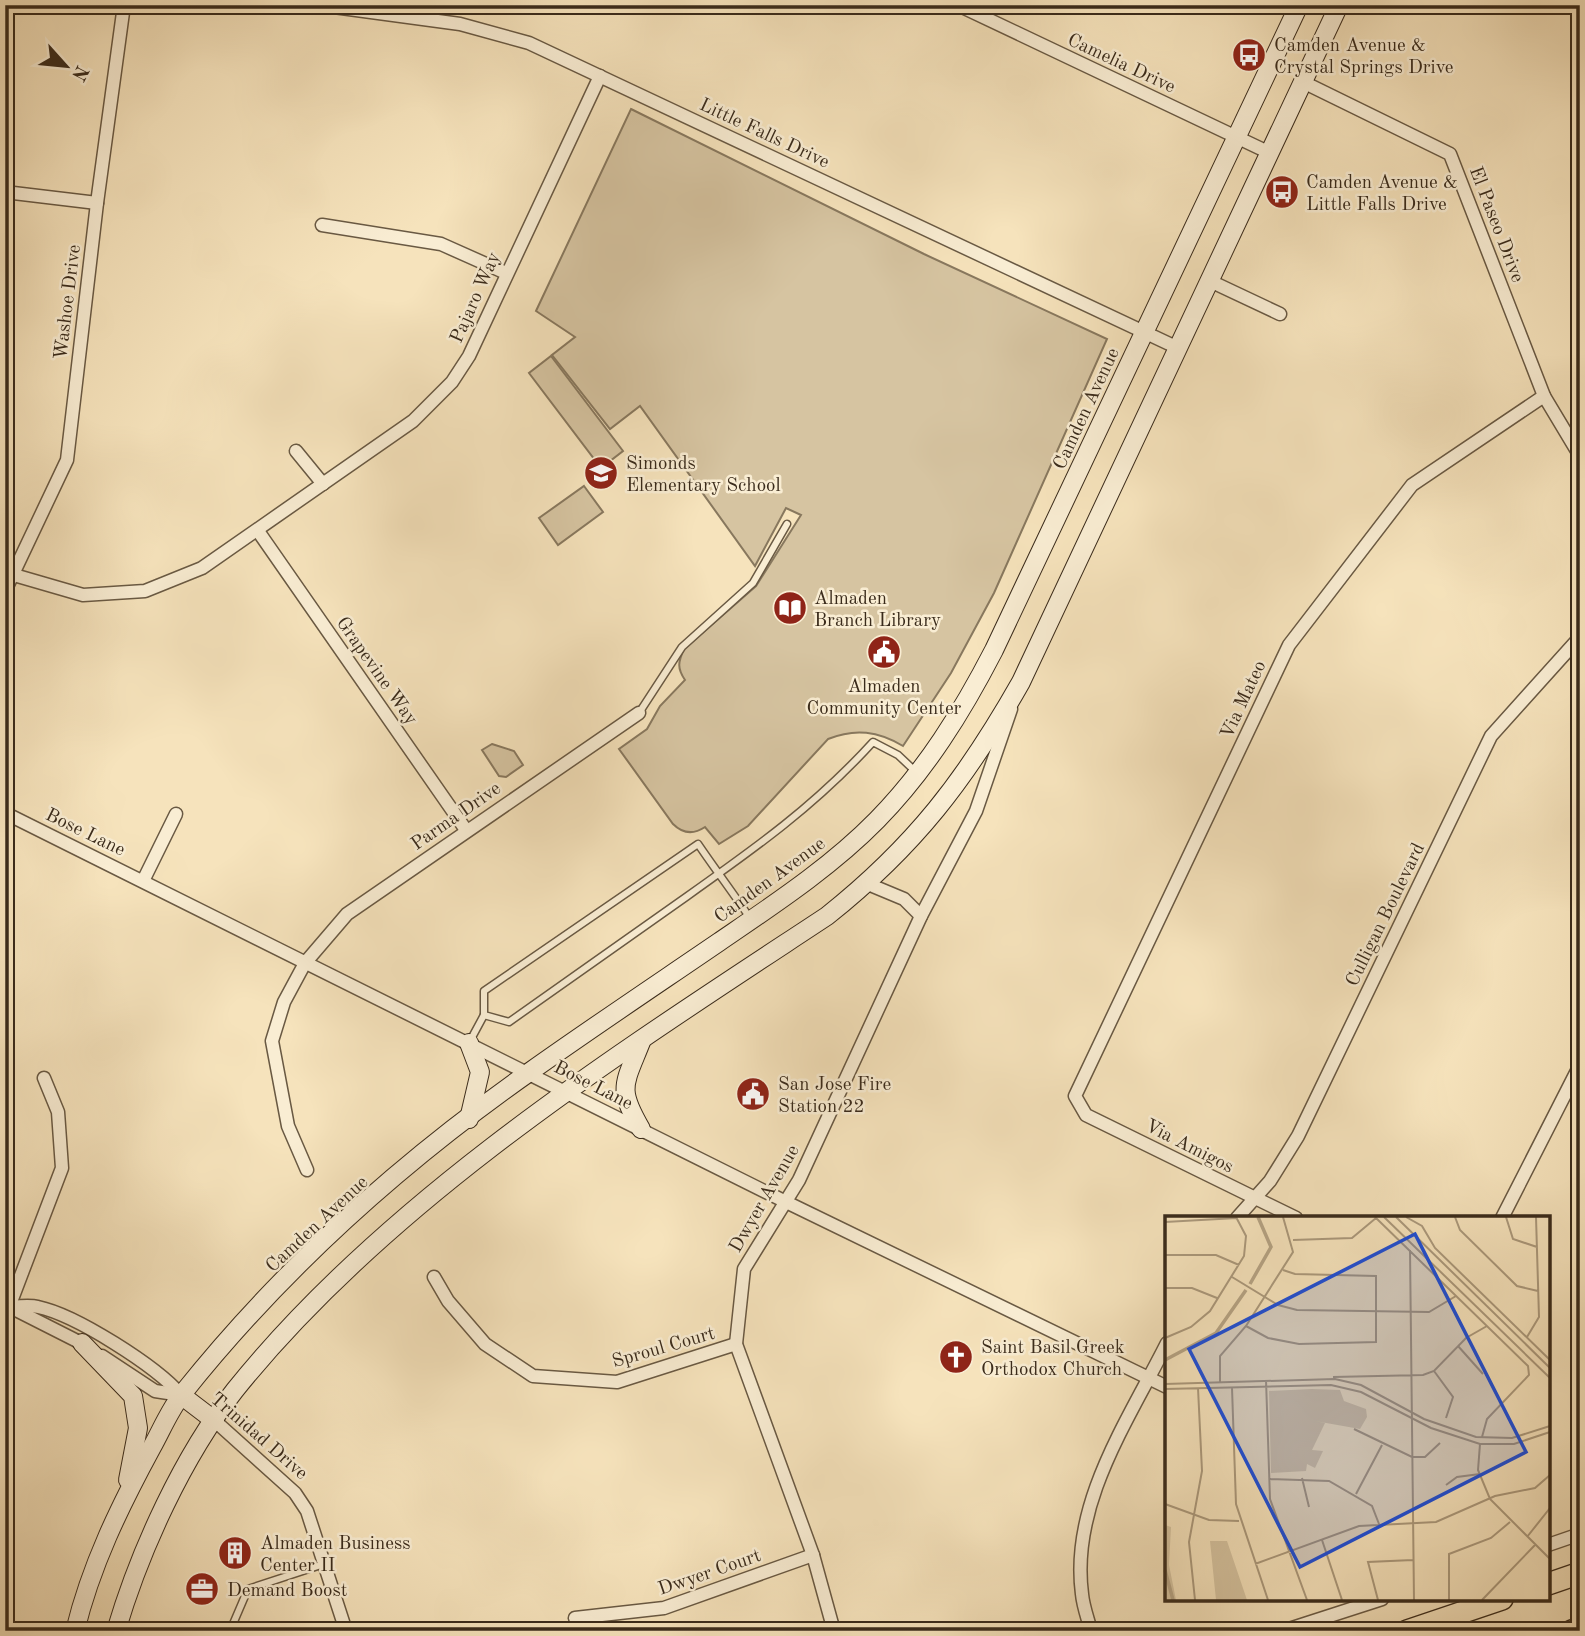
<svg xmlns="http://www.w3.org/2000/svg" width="1585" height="1636" font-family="'Old Standard TT',serif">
<rect width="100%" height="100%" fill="#f6e3bc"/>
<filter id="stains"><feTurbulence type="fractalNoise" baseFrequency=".00286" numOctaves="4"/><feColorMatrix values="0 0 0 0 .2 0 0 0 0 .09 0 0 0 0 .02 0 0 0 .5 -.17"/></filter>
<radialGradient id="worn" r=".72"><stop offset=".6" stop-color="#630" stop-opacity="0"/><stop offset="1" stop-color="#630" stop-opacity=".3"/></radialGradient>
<g fill="#d6c4a1" stroke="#88785e" stroke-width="2">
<path d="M 631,109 L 924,254 L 1107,339 L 994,593 L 951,673 L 903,746 C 878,731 855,728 828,739 L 748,826 L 719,844 L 705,827 C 693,835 683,834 673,824 L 619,749 L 647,729 L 660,706 L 685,680 C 677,668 678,662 684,649 L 756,586 L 801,515 L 786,508 L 755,566 L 640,406 L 610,429 L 552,355 L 575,337 L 536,311 Z"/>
<polygon points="551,356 623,451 601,468 529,373"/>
<polygon points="584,486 603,512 558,545 539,518"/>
<polygon points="492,744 514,751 523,765 506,777 499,776 482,750"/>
</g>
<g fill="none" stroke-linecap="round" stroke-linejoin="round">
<polyline stroke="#84745b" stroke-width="5" points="1575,5 1574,92 1580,136"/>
<g stroke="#695943" stroke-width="9">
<g id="lane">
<polyline points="639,713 682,647 753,583 787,524"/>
<path d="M 750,918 C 733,893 715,869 698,844 L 484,991 L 484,1015 L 509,1022 C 566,982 622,942 679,902 C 751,851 813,808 873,742 L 898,755 L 915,771"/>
<polyline points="470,1041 484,1015"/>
<polyline points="230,1631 248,1589 324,1564"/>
</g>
</g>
<g stroke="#695943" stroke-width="15">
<g id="street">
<polyline points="319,5 460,24 529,43 1178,348"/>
<polyline points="958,5 1270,153"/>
<polyline points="1303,82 1450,154 1544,396 1580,456"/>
<polyline points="5,192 97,203"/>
<polyline points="322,225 441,244 506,273"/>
<polyline points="1210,281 1280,314"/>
<polyline points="296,451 323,484"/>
<polyline points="258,531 466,830"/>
<polyline points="14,575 83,595 145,591 202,568 413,421 452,382 469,356 600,76"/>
<polyline points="5,591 67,460 97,203 124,5"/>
<polyline points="5,813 784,1201 1167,1387"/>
<polyline points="143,881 176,814"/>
<polyline points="868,884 904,899 921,916"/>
<polyline points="307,1170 288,1126 272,1041 284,1002 305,963 347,914 639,713"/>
<polyline points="1237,1218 1270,1181 1298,1136 1491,736 1580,637"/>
<polyline points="1296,1218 1086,1115 1075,1096 1289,645 1412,485 1544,396"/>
<polyline points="1502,1218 1580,1065"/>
<polyline points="434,1277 448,1301 485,1344 533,1376 617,1382 736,1344"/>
<path d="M 5,1306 C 16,1308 27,1304 38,1307 C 76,1315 156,1366 181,1395"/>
<polyline points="9,1307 62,1168 58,1112 44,1078"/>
<polyline points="10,1307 87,1346"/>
<polyline points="102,1356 155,1391 181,1395"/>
<polyline points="215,1421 295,1493 307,1511 346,1631"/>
<polyline points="1548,1545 1580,1534"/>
<polyline points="575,1618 664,1608 813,1555"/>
<polyline points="834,1631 813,1555 736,1344 744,1269 799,1180 921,916 976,811 1011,709"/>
<path d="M 1091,1631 C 1088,1619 1083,1606 1082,1594 C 1070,1504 1128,1421 1167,1343"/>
<polyline points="1283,1631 1382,1599"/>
</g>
</g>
<g stroke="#3a2b1b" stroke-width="20">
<g id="secondary">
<polyline points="469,1043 480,1072 469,1119"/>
<path d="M 641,1129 C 617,1088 624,1085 641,1042"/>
<polyline points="82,1343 133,1396 138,1428 128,1480"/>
<polyline points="181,1395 215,1421"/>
<path d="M 75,1631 C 91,1565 120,1506 152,1447 C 162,1429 170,1409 183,1393 C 281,1270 403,1161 531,1071 C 593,1027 656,985 719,942 C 773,905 831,867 877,820 C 926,770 962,712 994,650 L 1299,5"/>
<path d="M 116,1631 C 140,1550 183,1456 235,1390 C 389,1198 624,1050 827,916 C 915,846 966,779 1021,682 L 1339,5"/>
</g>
</g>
<g stroke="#3a2b1b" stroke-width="24">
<g id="primary">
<polyline points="1548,1584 1580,1573"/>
<polyline points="1407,1631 1502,1599"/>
<polyline points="1572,1631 1580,1628"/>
</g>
</g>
<use href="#lane" stroke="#f9edd3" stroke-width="6"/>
<use href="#street" stroke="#f9edd3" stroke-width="12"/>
<use href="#secondary" stroke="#f9edd3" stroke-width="18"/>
<use href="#primary" stroke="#f6e3bc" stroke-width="21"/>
</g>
<defs>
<g id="bus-disc" transform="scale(1.75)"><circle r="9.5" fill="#8f2418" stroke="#f9edd3"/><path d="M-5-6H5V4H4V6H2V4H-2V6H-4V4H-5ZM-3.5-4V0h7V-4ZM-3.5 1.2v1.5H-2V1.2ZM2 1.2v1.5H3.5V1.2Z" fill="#fff"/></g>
<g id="school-disc" transform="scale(1.75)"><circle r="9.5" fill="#8f2418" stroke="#f9edd3"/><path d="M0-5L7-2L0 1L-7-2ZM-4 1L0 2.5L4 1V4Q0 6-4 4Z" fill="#fff"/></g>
<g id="library-disc" transform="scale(1.75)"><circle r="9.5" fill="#8f2418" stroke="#f9edd3"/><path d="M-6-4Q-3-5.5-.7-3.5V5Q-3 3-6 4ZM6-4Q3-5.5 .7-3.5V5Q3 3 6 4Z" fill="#fff"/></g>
<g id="civic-disc" transform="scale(1.75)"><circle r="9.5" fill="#8f2418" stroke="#f9edd3"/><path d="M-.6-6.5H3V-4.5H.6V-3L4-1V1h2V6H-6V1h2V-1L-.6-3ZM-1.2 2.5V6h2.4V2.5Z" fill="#fff"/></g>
<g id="church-disc" transform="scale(1.75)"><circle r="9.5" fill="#8f2418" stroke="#f9edd3"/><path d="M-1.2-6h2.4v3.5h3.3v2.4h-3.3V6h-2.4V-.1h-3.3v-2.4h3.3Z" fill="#fff"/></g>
<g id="building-disc" transform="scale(1.75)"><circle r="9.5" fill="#8f2418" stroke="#f9edd3"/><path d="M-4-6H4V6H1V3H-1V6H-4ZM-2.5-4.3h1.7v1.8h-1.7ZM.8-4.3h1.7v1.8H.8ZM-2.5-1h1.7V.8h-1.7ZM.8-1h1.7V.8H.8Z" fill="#fff"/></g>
<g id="office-disc" transform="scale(1.75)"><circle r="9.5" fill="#8f2418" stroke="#f9edd3"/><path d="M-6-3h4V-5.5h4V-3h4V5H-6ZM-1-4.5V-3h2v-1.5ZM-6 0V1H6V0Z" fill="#fff"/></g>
</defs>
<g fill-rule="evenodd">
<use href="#bus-disc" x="1249" y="55"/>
<use href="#bus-disc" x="1282" y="192"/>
<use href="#school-disc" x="601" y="473"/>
<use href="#library-disc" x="790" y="608"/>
<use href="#civic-disc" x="884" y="652"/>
<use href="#civic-disc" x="753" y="1094"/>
<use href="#church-disc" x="956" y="1357"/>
<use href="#building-disc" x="235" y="1553"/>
<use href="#office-disc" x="202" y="1589"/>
</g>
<g text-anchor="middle" stroke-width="5" stroke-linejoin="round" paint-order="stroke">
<g font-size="19" fill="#3a2b1b" stroke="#f9edd3" text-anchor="start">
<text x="1274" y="51">Camden Avenue &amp;<tspan x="1274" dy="22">Crystal Springs Drive</tspan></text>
<text x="1306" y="188">Camden Avenue &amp;<tspan x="1306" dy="22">Little Falls Drive</tspan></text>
<text x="626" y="469">Simonds<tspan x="626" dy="22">Elementary School</tspan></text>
<text x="814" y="604">Almaden<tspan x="814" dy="22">Branch Library</tspan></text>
<text x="884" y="692" text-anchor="middle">Almaden<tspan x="884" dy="22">Community Center</tspan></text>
<text x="778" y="1090">San Jose Fire<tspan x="778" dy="22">Station 22</tspan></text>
<text x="981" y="1353">Saint Basil Greek<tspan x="981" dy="22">Orthodox Church</tspan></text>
<text x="260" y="1549">Almaden Business<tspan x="260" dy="22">Center II</tspan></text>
<text x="227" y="1596">Demand Boost</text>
</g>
<g font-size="19" fill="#3a2b1b" stroke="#f9edd3">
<text transform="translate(1122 62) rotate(25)" y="7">Camelia Drive</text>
<text transform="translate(765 132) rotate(25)" y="7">Little Falls Drive</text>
<text transform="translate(1498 224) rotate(69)" y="7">El Paseo Drive</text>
<text transform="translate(474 297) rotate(-66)" y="7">Pajaro Way</text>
<text transform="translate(66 302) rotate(-83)" y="7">Washoe Drive</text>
<text transform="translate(1085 408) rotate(-65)" y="7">Camden Avenue</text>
<text transform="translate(378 670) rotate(55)" y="7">Grapevine Way</text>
<text transform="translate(1242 699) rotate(-65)" y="7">Via Mateo</text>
<text transform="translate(455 815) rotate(-35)" y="7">Parma Drive</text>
<text transform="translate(86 831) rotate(26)" y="7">Bose Lane</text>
<text transform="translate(769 879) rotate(-36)" y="7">Camden Avenue</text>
<text transform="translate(1384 914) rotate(-64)" y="7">Culligan Boulevard</text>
<text transform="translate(594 1084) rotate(27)" y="7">Bose Lane</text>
<text transform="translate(1190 1145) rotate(27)" y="7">Via Amigos</text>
<text transform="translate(763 1198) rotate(-60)" y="7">Dwyer Avenue</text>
<text transform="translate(316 1223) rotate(-43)" y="7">Camden Avenue</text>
<text transform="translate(663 1346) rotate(-16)" y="7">Sproul Court</text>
<text transform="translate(260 1435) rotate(41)" y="7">Trinidad Drive</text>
<text transform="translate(709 1571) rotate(-19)" y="7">Dwyer Court</text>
</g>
</g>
<g transform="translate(1165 1216)">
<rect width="385" height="385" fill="#f6e3bc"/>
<path d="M 147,173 L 175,174 L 179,185 L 201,193 L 202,201 L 195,213 L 150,205 L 160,207 L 147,234 L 158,235 L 150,252 L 142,248 L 141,255 L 106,257 L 104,175 ZM 0,309 L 6,311 L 4,349 L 11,384 L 0,384 ZM 45,325 L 62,325 L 82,384 L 51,384 Z" fill="#d6c4a1"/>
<path fill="none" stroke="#b6a485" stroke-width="3.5" d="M 85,68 L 106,31 L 93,1M 0,144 L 51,117 L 81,74M 0,354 L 8,384"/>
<path fill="none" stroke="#ab997c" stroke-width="2" d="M 210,1 L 363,150 L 364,159 L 322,203 L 317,221M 219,1 L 385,162M 231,1 L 385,152M 241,1 L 257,10 L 270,32 L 385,144M 290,1 L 295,14 L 352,70 L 373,75M 341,1 L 348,23 L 372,31M 0,6 L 72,2M 128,24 L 187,22 L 211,2M 245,34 L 249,384M 0,39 L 51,39 L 74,49M 67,61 L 113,89 L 132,94 L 264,96 L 291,80M 0,72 L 27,72 L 52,82M 81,110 L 103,122 L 134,128 L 211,126 L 211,60 L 130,58 L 118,54M 362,121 L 374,101 L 371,1M 0,122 L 26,111 L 45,95 L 79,40 L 81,20 L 71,1M 293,130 L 318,158M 269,155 L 288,181 L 281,202M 168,161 L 258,159 L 269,155 L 301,122 L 322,110M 101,164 L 105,283 L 142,384M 55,166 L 55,140 L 81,110 L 128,36 L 118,1M 0,168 L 170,163 L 196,169 L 259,203 L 311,221 L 347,222 L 385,210M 67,172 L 71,288 L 103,384M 0,173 L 166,169 L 196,176 L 266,212 L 315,228 L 349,228 L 385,216M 0,197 L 0,273M 189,213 L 247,241 L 260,241 L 275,227M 315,228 L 313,254 L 325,283 L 385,343M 137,262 L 144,291M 104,263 L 164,265 L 207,290 L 214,308M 281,269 L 292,261 L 315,258M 191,278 L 217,229M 0,288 L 44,304 L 74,305M 362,321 L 385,292M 157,324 L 177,384M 90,348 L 194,310 L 271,306 L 330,280 L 370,272 L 385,259M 30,384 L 24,326 L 37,255 L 33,172M 213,384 L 203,346 L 248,344M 284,384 L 284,338 L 326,322 L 345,306M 317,384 L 370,329"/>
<path fill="#1d4ed8" fill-opacity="0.15" stroke="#1d4ed8" stroke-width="3.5" d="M 250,18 L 361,236 L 135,351 L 24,133 Z"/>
<rect width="385" height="385" fill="none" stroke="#3a2b1b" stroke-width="3.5"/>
</g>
<rect width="1585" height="1636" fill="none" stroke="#f6e3bc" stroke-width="28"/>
<rect x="7" y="7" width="1571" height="1622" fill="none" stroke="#3a2b1b" stroke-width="3.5"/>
<rect x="14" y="14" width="1557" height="1608" fill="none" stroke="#3a2b1b" stroke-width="2"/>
<g transform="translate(66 66) rotate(117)" stroke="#f9edd3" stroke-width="5" paint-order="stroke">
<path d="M0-5L12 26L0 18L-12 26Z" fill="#3a2b1b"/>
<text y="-10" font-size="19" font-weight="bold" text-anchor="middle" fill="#3a2b1b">N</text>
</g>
<rect width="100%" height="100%" filter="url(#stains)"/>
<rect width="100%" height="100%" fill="url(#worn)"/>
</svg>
